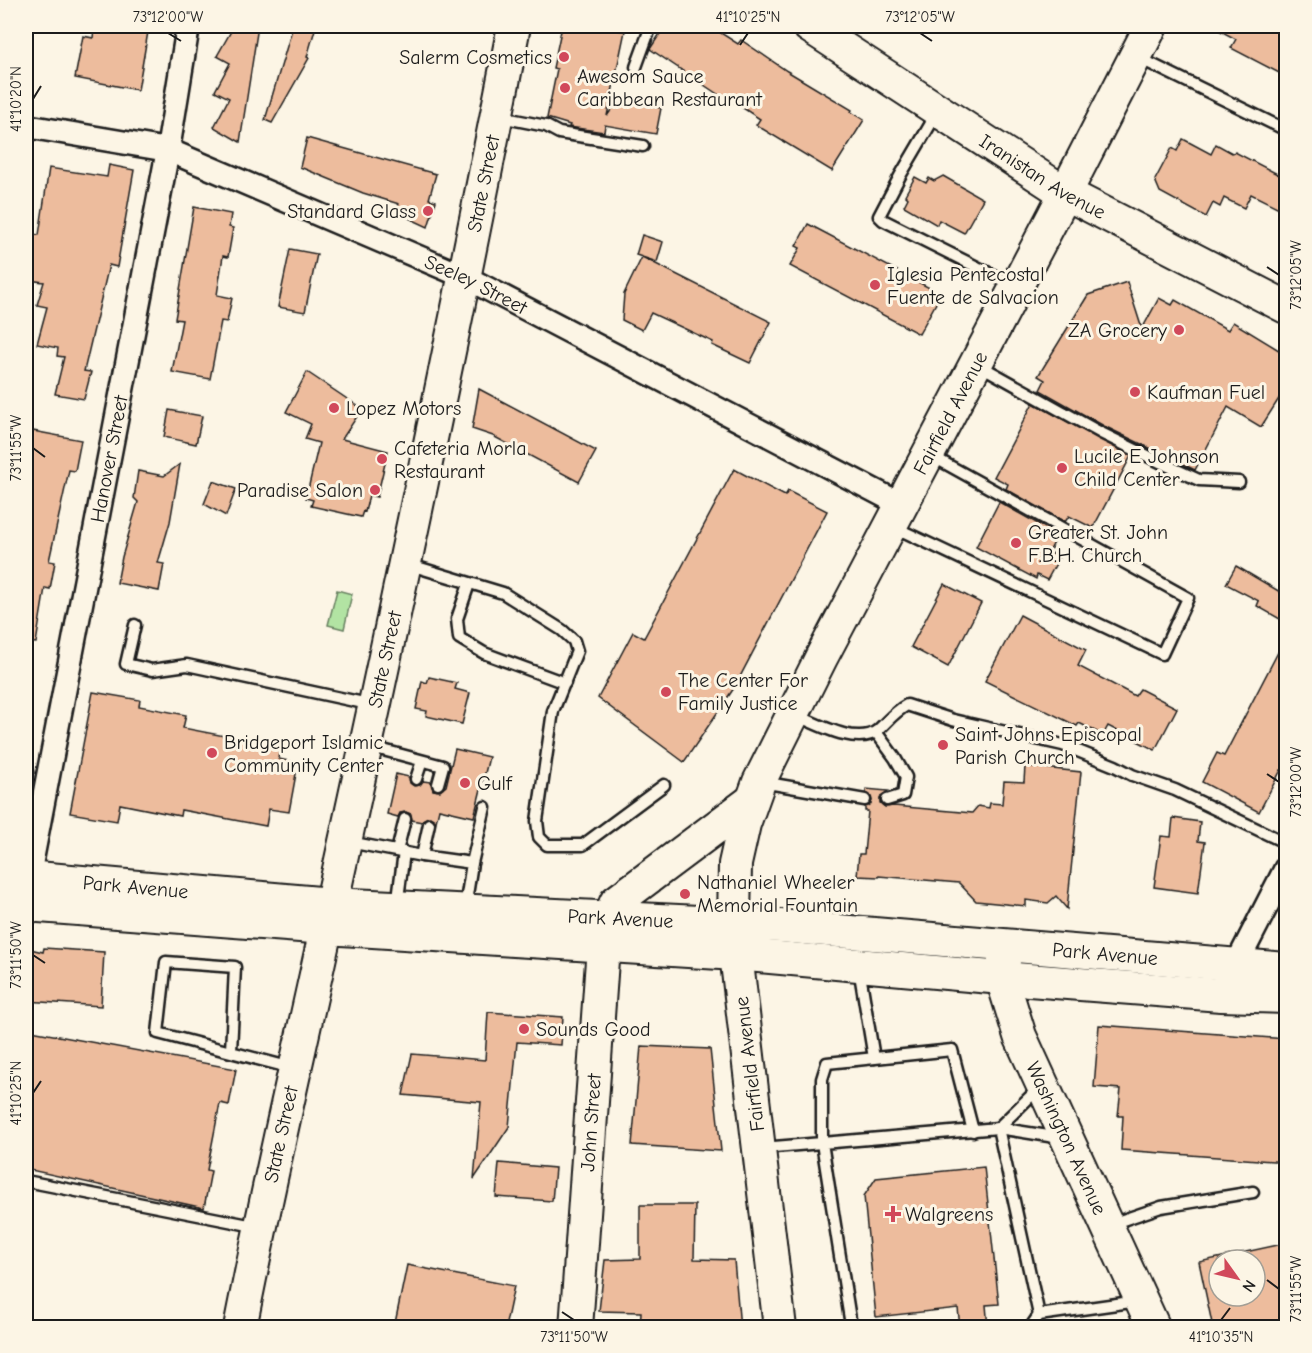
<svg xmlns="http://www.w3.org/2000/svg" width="1312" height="1353" font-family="'Comic Neue',sans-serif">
<rect width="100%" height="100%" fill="#fcf5e5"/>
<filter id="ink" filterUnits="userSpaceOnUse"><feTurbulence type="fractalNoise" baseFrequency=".0167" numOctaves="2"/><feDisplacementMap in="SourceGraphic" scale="12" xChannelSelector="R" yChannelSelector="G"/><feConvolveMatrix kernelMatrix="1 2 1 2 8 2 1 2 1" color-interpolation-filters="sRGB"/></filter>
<g filter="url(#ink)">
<polygon fill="#b2e3a3" stroke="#678060" stroke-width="1.5" points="337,590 352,594 344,629 328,625"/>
<g fill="#edbc9d" stroke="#1c1c1c" stroke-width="1.5" fill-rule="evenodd">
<polygon points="118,26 149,26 138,90 75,78 83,36 93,38 94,29 117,33"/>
<polygon points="234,26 258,26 240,142 214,127 229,98 215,91 230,63 217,56"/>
<polygon points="293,26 316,26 307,57 309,58 272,123 265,120"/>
<polygon points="562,26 616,26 616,30 625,31 607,116 618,100 661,108 656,134 605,125 604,132 569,127 570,125 547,118 557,69 553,68"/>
<polygon points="665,26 710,26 738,44 741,40 787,71 852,110 851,112 864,120 832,171 756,125 760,119 723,95 722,97 650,49"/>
<polygon points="1211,26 1287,26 1287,77 1231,48 1236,39"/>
<polygon points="307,138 436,174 429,199 436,201 428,227 396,212 399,204 363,193 300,167"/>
<polygon points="1183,139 1211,154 1216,144 1232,153 1235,152 1287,179 1287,212 1251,194 1244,208 1224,198 1220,207 1213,203 1206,217 1160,192 1155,180 1172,148 1177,151"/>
<polygon points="109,165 134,170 117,267 109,265 84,371 91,372 84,399 55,394 64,357 57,356 58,348 37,344 47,307 37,305 44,282 28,280 32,253 26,252 26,233 39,235 49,168 107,177"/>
<polygon points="943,176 983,199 964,233 939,220 937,225 904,206 908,198 905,195 915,177 926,183 929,178 934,181"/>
<polygon points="194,207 231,214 229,227 233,228 228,257 223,256 217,295 232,298 227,322 221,321 210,379 172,372 182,320 175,319"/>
<polygon points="808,224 941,294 919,334 790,266 800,248 796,246"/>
<polygon points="642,235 663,242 657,262 642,257 771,322 750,363 712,345 713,342 651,313 642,330 622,320 624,294 642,257 636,255"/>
<polygon points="290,249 317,254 305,312 278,307"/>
<polygon points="1127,282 1142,329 1159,298 1172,305 1175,300 1228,330 1233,322 1287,355 1287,386 1261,427 1228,407 1195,470 1104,426 1040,390 1045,380 1038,376 1088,295"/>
<polygon points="307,372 362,409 342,439 388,451 377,497 369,495 365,512 363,511 361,517 311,506 313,500 306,498 319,443 305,439 311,424 286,412"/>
<polygon points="479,389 596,451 579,482 493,436 472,429"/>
<polygon points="1033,403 1131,456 1093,528 1069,516 1065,522 1006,489 1008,484 994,477"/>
<polygon points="169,410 202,416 196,444 164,437"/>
<polygon points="33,431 81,440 75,471 69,470 49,561 55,562 50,589 45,588 36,643 26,642 26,459"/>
<polygon points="180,464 170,522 158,563 164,564 159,591 117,583 122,557 138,502 134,498 138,471 164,476"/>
<polygon points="734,469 785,496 788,491 827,511 734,688 684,762 598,698 633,632 644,638"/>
<polygon points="213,481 236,489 226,516 204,504"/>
<polygon points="999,502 1058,535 1049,552 1059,558 1047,580 1037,575 1036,579 976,547"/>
<polygon points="1236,566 1287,596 1287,623 1257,606 1259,601 1226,584"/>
<polygon points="944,584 981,603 948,667 911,647"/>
<polygon points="1020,615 1086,650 1078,666 1135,696 1140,689 1177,708 1155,750 1108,726 1103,735 1079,723 1077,726 985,681"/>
<polygon points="1287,635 1287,773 1281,770 1259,812 1202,782 1217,753 1224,756"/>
<polygon points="429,677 457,683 455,689 470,693 462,724 426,716 427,711 416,709 422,681 427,683"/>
<polygon points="93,692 140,700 139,706 186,715 183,728 281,747 279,759 298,763 289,812 269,809 266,826 181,810 180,816 120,804 117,821 70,813"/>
<polygon points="455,749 489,757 474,817 439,809 436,822 430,817 424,819 422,822 412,820 411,814 406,812 400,813 398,817 387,814 396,774 409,777 410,783 414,786 420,785 423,781 431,782 433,790 440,791 446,786"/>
<polygon points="1025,766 1081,772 1067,909 1056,896 1048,903 1026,900 1026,906 976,901 959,883 879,876 879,877 857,876 859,854 864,854 868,811 865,811 865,807 870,805 872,801 870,795 866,793 866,789 888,791 882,795 880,799 880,803 885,807 894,806 972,813 978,806 989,808 990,803 1002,804 1004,781 1024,782"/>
<polygon points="1173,818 1200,822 1198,841 1205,842 1198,893 1154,887 1161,836 1171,837"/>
<polygon points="26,948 43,952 44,948 104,952 101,1006 26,1001"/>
<polygon points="488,1012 563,1017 561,1045 517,1042 509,1127 474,1179 481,1102 403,1095 412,1054 485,1060"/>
<polygon points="1099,1025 1287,1039 1287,1162 1121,1150 1123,1116 1118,1116 1121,1089 1094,1087"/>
<polygon points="26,1030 236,1069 229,1105 220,1103 207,1170 211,1171 204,1208 26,1169"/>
<polygon points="641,1046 710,1049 721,1151 632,1145"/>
<polygon points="499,1163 555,1168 552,1201 496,1197"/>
<polygon points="984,1167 999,1304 986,1305 988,1328 960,1328 958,1308 876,1317 864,1196 876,1178"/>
<polygon points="640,1205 695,1205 694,1259 734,1260 740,1328 640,1328 641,1312 599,1311 605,1260 640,1259"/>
<path d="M 1287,1243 L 1287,1323 L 1265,1328 L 1213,1328 L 1199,1262 ZM 1219,1260 L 1255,1260 L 1255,1296 L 1219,1296 Z"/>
<polygon points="407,1265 514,1286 505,1328 394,1328"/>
</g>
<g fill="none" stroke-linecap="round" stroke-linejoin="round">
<g stroke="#1c1c1c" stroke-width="15">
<g id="lane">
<polyline points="1139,58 1286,130"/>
<polyline points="636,67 651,26"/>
<polyline points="937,113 900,176 879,216 883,220 1013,285"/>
<polyline points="500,117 546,126 559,133 643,146"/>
<polyline points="979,365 1101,433 1166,465 1199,480 1239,482"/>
<polyline points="894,527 1162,654 1188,598 930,455"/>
<polyline points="407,564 503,593 562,630 574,641 577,651 553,711 537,821 539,837 547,845 583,845 664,785"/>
<polyline points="469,584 457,619 459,638 484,653 565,683"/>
<polyline points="135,625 126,664 152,670 187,665 373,705"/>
<path d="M 796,715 C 817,724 858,747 878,730 C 888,721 894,712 907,705 L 953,720 L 1063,745 L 1115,766 L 1132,775 L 1175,790 L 1286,843"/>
<polyline points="876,732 895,758 906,777 903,795 887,800"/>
<polyline points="368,746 443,766 438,784"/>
<polyline points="416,779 422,761"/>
<polyline points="762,782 865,800"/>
<polyline points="429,824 422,856 472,863 465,908"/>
<polyline points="349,842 422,856"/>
<polyline points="397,851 405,819"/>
<polyline points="472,863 485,807"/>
<polyline points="397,906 404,852"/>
<polyline points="859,968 874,1058"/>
<polyline points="231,1051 235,967 166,962 158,1033 292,1068"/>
<polyline points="998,1128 1039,1315"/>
<polyline points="998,1128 1040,1087"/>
<polyline points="762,1148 822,1143 822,1079 827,1063 952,1050 973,1131"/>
<polyline points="26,1181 259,1227"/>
<polyline points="1111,1224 1161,1207 1253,1192"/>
<polyline points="853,1328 850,1319 822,1143 998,1128 1061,1138"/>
<polyline points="1030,1328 1039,1315 1138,1301"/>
</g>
</g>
<g stroke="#1c1c1c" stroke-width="27">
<g id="street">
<path id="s1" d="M 26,126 L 168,150 L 465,277 L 902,505"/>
<path id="s2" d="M 26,891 L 168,150 L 188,26"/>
<polyline points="1230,977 1286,868"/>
</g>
</g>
<g stroke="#1c1c1c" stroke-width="36">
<g id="secondary">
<path id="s3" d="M 809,26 L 1065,193 L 1286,307"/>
<path id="s4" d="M 26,877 L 331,904 L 780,926 L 1286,969"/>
<polyline points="26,905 326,928 736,954 1002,978 1221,995 1286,997"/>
<path id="s5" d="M 1004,961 L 1002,978 L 1020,1036 L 1154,1328"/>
<path id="s6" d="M 240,1328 C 266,1194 297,1062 326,929 C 392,628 456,327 514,26"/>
<path id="s7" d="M 576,1328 L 603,946 L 609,919 L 616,902 L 751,801"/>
<path id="s8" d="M 780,1328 L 736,954 L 734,923 L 735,864 L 744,824 L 759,782 L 821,658 L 1053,217 L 1151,26"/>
</g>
</g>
<use href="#lane" stroke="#fcf5e5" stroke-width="10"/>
<use href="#street" stroke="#fcf5e5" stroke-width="22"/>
<use href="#secondary" stroke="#fcf5e5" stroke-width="32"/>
</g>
</g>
<path fill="none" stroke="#1c1c1c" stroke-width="2" d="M 168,33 L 181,41M 920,33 L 932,41M 740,45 L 748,33M 33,99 L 41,86M 1267,267 L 1279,275M 33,448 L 45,457M 1267,774 L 1279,782M 33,955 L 45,963M 33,1093 L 41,1081M 1267,1280 L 1279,1289M 562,1312 L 574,1320M 1221,1320 L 1230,1308"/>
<g fill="#d1495b" stroke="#fcf5e5" stroke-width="2">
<circle cx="564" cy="57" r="6"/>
<circle cx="565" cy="88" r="6"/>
<circle cx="428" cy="211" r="6"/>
<circle cx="875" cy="285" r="6"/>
<circle cx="1179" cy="330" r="6"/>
<circle cx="1135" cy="392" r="6"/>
<circle cx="334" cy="408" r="6"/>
<circle cx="382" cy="459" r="6"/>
<circle cx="1062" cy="468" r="6"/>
<circle cx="375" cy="490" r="6"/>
<circle cx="1016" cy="543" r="6"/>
<circle cx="666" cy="692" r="6"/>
<circle cx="943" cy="745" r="6"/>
<circle cx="212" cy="753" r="6"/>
<circle cx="465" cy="783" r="6"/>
<circle cx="685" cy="894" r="6"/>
<circle cx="524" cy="1029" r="6"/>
<path d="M890 1205h6v6h6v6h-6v6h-6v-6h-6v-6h6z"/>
</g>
<g text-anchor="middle" stroke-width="6" stroke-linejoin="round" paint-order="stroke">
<g font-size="20" fill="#1c1c1c" stroke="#fcf5e5" text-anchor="start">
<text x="552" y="64" text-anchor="end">Salerm Cosmetics</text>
<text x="577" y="83">Awesom Sauce<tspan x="577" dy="23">Caribbean Restaurant</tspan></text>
<text x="416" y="218" text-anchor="end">Standard Glass</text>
<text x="887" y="281">Iglesia Pentecostal<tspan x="887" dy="23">Fuente de Salvacion</tspan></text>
<text x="1167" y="337" text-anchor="end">ZA Grocery</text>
<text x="1147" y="399">Kaufman Fuel</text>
<text x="346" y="415">Lopez Motors</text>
<text x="394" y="455">Cafeteria Morla<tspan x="394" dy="23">Restaurant</tspan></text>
<text x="1074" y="463">Lucile E Johnson<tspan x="1074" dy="23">Child Center</tspan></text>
<text x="363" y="497" text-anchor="end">Paradise Salon</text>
<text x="1028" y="539">Greater St. John<tspan x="1028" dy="23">F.B.H. Church</tspan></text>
<text x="678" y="687">The Center For<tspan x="678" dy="23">Family Justice</tspan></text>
<text x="955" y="741">Saint Johns Episcopal<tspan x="955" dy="23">Parish Church</tspan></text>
<text x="224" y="749">Bridgeport Islamic<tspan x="224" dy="23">Community Center</tspan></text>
<text x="477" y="790">Gulf</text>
<text x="697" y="889">Nathaniel Wheeler<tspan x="697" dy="23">Memorial Fountain</tspan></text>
<text x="536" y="1036">Sounds Good</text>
<text x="905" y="1221">Walgreens</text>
</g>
<g font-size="20" fill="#1c1c1c" stroke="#fcf5e5">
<text dy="7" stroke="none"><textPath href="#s3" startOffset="278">Iranistan Avenue</textPath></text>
<text dy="7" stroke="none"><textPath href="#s6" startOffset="1170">State Street</textPath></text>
<text dy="7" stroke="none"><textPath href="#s1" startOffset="480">Seeley Street</textPath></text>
<text dy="7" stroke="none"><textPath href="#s8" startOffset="968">Fairfield Avenue</textPath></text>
<text dy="7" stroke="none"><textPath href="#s2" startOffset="440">Hanover Street</textPath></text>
<text dy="7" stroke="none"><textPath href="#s6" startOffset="684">State Street</textPath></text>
<text dy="7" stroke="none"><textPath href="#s4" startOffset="110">Park Avenue</textPath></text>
<text dy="7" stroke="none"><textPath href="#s4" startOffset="596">Park Avenue</textPath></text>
<text dy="7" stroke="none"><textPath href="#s4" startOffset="1082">Park Avenue</textPath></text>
<text transform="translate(749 1064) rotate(-97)" y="7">Fairfield Avenue</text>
<text dy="7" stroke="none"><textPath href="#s7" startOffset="206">John Street</textPath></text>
<text dy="7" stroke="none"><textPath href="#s6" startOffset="198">State Street</textPath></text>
<text dy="7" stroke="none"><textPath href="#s5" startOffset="190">Washington Avenue</textPath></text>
</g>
</g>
<rect width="1312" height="1353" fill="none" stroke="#fcf5e5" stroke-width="66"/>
<g transform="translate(1237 1278) rotate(124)"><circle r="28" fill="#fcf5e5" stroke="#a29e95" stroke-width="1.5"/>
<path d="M0-4.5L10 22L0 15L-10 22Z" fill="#d1495b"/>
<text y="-9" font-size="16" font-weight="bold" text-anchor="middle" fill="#1c1c1c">N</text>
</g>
<rect x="33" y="33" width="1246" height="1287" fill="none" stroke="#1c1c1c" stroke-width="2"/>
<g font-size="15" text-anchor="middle" fill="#1c1c1c">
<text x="168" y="22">73°12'00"W</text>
<text x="748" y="22">41°10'25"N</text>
<text x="920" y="22">73°12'05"W</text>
<text transform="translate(16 99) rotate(-90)" y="5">41°10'20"N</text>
<text transform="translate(1296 275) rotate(-90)" y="5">73°12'05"W</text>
<text transform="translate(16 448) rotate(-90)" y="5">73°11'55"W</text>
<text transform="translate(1296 782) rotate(-90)" y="5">73°12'00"W</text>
<text transform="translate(16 955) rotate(-90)" y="5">73°11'50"W</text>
<text transform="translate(16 1093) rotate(-90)" y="5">41°10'25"N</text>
<text transform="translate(1296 1289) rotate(-90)" y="5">73°11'55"W</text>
<text x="574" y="1342">73°11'50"W</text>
<text x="1221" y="1342">41°10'35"N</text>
</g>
</svg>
